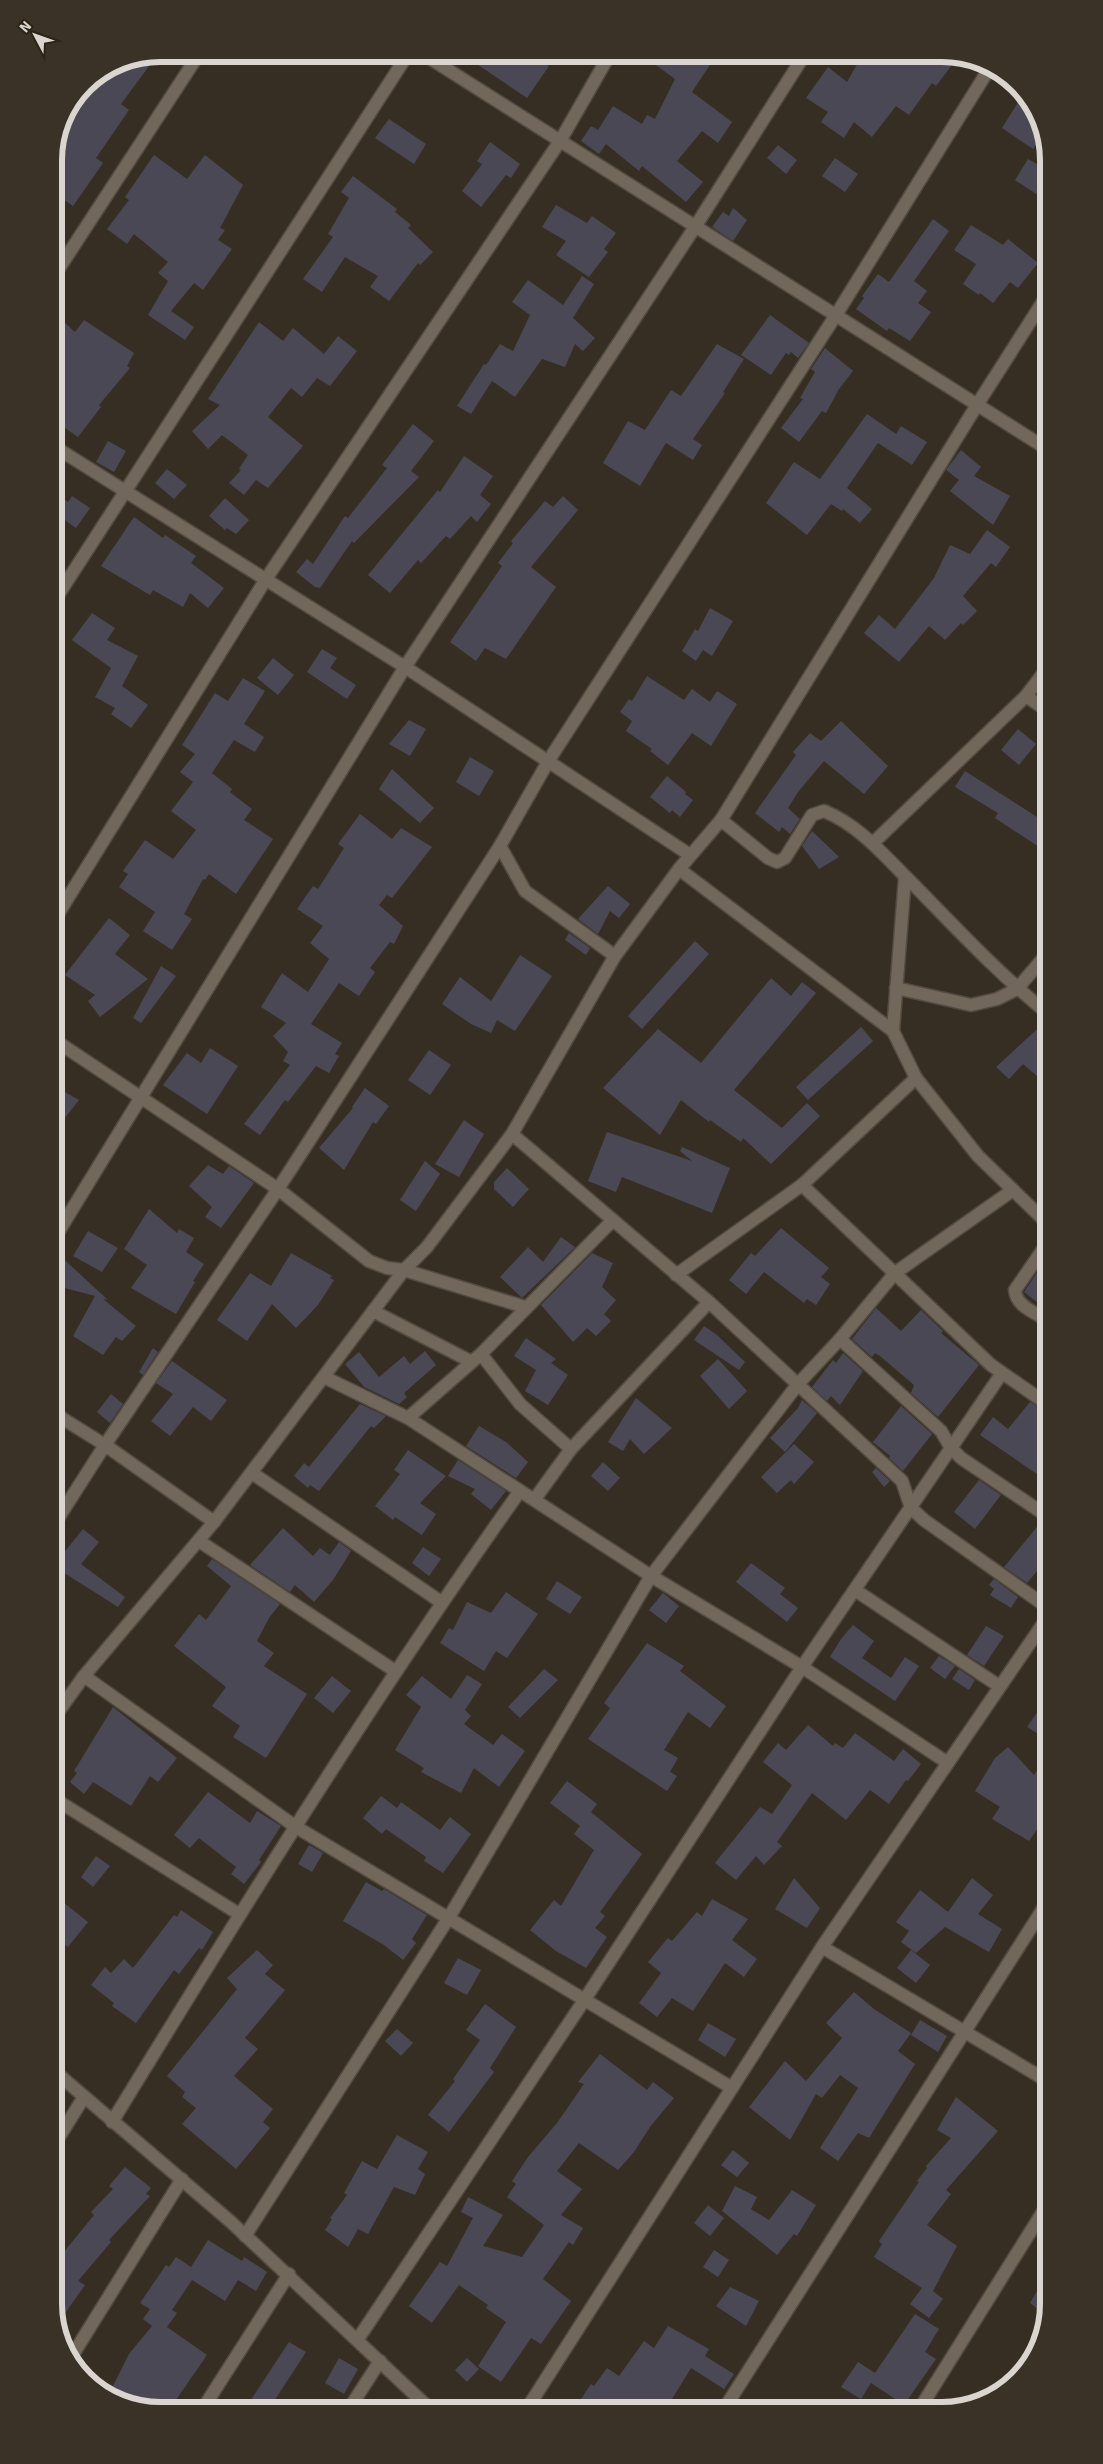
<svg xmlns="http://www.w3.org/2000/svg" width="1103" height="2464" font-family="Signika,sans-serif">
<rect width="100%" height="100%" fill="#362e23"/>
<g fill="#4b4855">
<polygon points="158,54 121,104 129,110 96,158 103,163 73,206 54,193 54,154 62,119 85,85 120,62"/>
<polygon points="462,54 532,54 549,66 527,98"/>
<polygon points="641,54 717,54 692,92 732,122 718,143 702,131 677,161 703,182 686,202 642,166 639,171 606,144 599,154 581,141 591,126 598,130 613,106 642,124 647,115 655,119 675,79"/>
<polygon points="863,54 950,54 958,57 936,86 932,83 909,115 896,106 872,137 854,122 844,138 821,122 828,112 806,98 828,67 847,82"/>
<polygon points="1022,96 1044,126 1044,133 1033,149 1002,128"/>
<polygon points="389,119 426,144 414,164 375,138"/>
<polygon points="490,142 520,164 511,178 506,175 481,207 462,191 482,164 477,161"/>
<polygon points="778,145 797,160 786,174 767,158"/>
<polygon points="154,155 187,179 205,155 243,185 220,228 225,230 218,240 232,249 203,290 194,283 171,311 194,327 185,340 148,315 168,281 158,273 168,262 134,234 127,244 107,229 129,200 125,197"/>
<polygon points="835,158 858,174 845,192 822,176"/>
<polygon points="1028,159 1044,168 1044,199 1015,180"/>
<polygon points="353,176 397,209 395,212 411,225 408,228 433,252 420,265 418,263 389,301 370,287 378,276 345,257 322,292 303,279 333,237 328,234 349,198 341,192"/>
<polygon points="556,205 587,223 592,216 616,233 604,249 608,252 589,277 556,255 566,241 542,227"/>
<polygon points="733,208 747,220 733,241 712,227 723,212 729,216"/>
<polygon points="933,219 949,231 914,281 927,291 918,303 931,312 910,341 889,328 887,331 856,309 864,298 862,296 878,274 889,282"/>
<polygon points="971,225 1003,245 1008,239 1038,263 1018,288 1010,282 993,303 980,293 979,295 963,284 976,264 954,250"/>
<polygon points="582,276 594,284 573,318 595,338 583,351 575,344 565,367 542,359 515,397 492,381 471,414 457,406 484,364 486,365 500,344 513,351 530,315 512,302 528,280 563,305"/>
<polygon points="54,313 75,332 84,320 134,353 127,366 130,368 99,405 101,407 78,437 55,421"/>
<polygon points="770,315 809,343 798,358 791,352 789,355 786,353 771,375 741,355"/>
<polygon points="259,322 283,341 293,328 324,354 338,336 357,351 330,386 317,378 302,397 291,388 268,417 303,446 268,488 256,480 244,495 229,483 241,470 239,469 248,455 222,435 208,449 192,431 220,405 208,399"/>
<polygon points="717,344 744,359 723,392 725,393 693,439 702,445 693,460 666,443 640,486 603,463 628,421 645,430 671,390 681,396"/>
<polygon points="825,348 853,371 839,389 826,413 822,411 799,442 781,428 803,399 800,398 815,372 811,369"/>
<polygon points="867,414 896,434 901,426 927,442 912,465 878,443 847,488 872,509 860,523 843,509 842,511 831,504 807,535 766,503 794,462 820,479"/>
<polygon points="413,424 434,441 411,471 419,477 354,543 352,541 320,588 315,587 296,572 307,559 313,564 345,516 348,518 387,468 382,465"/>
<polygon points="108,441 126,451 114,472 96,462"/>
<polygon points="961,450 981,467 974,476 1010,496 993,525 950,491 959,480 946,470"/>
<polygon points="464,456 493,476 480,495 491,504 477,522 471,516 450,539 446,536 421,563 418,560 390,593 368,575 438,490 440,492"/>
<polygon points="167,469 187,485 174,499 155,483"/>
<polygon points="55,493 68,502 72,496 90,508 76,528 55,513"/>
<polygon points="563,496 578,510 531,567 556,587 506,659 485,648 476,661 450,642 502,566 498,563 513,543 511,541 545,501 553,507"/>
<polygon points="225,498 249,520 236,534 227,528 225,530 209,516"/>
<polygon points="134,517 163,538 165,535 196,556 191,563 224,588 208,608 190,593 183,607 153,590 150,595 101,566"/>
<polygon points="987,530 1010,547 996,567 991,563 963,596 977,611 963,625 961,623 945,640 929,626 899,662 864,633 879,615 895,629 934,578 950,545 970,554"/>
<polygon points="710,608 733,621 712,656 703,650 696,661 682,651 695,629 698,631"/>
<polygon points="92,613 115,628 107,640 138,656 122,686 148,705 131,728 111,714 115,708 95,697 111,668 72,640"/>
<polygon points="322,649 337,658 330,668 356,685 347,699 307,672"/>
<polygon points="273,658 294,675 278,695 257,678"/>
<polygon points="647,676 684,700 692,689 710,702 717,691 737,704 711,746 692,733 668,765 650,751 652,749 626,731 632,721 620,712 629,699 632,701"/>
<polygon points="243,678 265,691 244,724 264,737 255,752 234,740 212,773 232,789 230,792 252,809 244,820 273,839 236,894 209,874 205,880 203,879 184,914 192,919 172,950 143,931 155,912 119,887 128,874 123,871 145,840 173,859 196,830 171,811 193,782 180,772 195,754 182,745 215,693 228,701"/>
<polygon points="409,720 426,729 410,756 389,744"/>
<polygon points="841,721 888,766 864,794 824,761 798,792 788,808 800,819 790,834 782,827 779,832 755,813 796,755 793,752 810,733 821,741"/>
<polygon points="1018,729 1036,744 1019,765 1001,750"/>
<polygon points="470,757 494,771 479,796 456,782"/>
<polygon points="392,769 434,808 420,823 379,789"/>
<polygon points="965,771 1045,822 1045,851 995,818 998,813 955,787"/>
<polygon points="667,776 686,792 685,794 693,800 680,817 672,810 670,813 650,797"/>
<polygon points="360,814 392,839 401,828 432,847 392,898 387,895 379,905 403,926 394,944 390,942 370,968 375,972 359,996 339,983 311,1024 342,1043 335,1054 339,1056 329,1073 316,1066 288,1102 285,1100 260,1135 244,1124 290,1065 283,1061 288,1052 273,1036 286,1023 261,1007 282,973 308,992 329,959 310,943 323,926 297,909 313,886 318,889 344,848 338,844"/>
<polygon points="812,831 839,857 819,869 802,846"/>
<polygon points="608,886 630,904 619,918 610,911 598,934 578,919"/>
<polygon points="109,918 130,935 115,954 148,979 100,1017 88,1001 95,995 65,975"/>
<polygon points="569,933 590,948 586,955 565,940"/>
<polygon points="695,941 709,954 642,1029 628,1016"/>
<polygon points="520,955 552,976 515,1031 497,1020 491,1033 471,1024 442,1004 460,977 491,1001"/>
<polygon points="161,966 176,976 141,1023 133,1018"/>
<polygon points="771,978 791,996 802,982 816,993 734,1090 782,1128 807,1103 820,1116 771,1164 743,1138 741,1142 710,1120 709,1122 681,1100 660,1135 603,1088 658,1029 701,1063"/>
<polygon points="1046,1021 1046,1084 1023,1064 1009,1079 996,1067"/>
<polygon points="861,1027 873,1041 808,1100 796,1087"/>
<polygon points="210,1048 238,1066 207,1114 163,1085 187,1053 201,1063"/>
<polygon points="429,1050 451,1065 430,1095 408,1080"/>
<polygon points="56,1087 79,1100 56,1129"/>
<polygon points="365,1088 389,1106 376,1124 373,1122 344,1170 319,1148 353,1108 352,1107"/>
<polygon points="464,1120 484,1134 459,1177 435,1164"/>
<polygon points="607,1132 692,1161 680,1151 682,1147 730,1168 712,1213 622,1177 616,1192 588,1181"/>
<polygon points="425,1161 440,1174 416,1211 400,1200"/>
<polygon points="208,1165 223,1174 229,1166 254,1183 221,1228 205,1217 212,1207 189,1186"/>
<polygon points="507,1168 529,1189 513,1207 494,1189 494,1182"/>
<polygon points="149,1209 177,1233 179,1229 194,1238 186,1252 204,1264 193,1281 195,1282 176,1314 131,1288 147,1265 124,1249"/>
<polygon points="781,1228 829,1268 821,1277 830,1284 816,1305 807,1299 804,1303 764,1272 746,1294 729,1280 751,1253 755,1256"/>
<polygon points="88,1231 118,1248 102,1272 73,1256"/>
<polygon points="561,1237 575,1247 522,1298 500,1277 528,1247 543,1262"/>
<polygon points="57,1253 108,1300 103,1299 136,1326 122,1341 116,1337 103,1355 73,1336 95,1296 57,1286"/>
<polygon points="291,1253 332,1276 330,1278 334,1280 318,1305 296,1328 272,1304 247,1341 217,1320 250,1273 271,1286"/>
<polygon points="592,1253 613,1263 602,1287 616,1300 604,1314 611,1321 596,1336 587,1328 573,1342 541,1305"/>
<polygon points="1046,1259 1047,1310 1024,1292"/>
<polygon points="876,1308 901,1331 921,1310 943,1331 941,1333 979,1365 938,1417 911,1393 914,1385 880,1356 875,1353 872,1357 852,1339"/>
<polygon points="704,1326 717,1335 745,1362 739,1370 694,1340"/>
<polygon points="526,1338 556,1359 551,1363 568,1375 548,1405 525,1391 536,1370 514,1356"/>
<polygon points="153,1348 158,1352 143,1375 139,1372"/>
<polygon points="425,1351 436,1365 404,1393 407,1397 399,1404 364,1387 345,1364 359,1352 379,1377 404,1356 410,1364"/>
<polygon points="843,1353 863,1371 840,1405 831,1396 827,1401 812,1387 833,1360 836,1363"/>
<polygon points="718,1359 747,1391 729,1409 700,1376"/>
<polygon points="172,1361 227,1400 211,1421 193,1407 170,1436 151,1421 173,1394 156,1383"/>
<polygon points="111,1394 123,1404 110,1423 97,1412"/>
<polygon points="636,1398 672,1428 644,1454 630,1439 623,1451 608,1442"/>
<polygon points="802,1400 817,1413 785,1452 770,1438 798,1408"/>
<polygon points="1030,1402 1047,1412 1047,1481 980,1435 993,1417 1008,1429"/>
<polygon points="360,1404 386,1416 374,1428 371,1426 319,1491 310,1485 308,1488 294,1476 304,1463 309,1467"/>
<polygon points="901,1406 932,1434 903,1471 889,1458 890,1456 873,1442"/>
<polygon points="479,1426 506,1442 528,1462 516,1478 466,1446"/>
<polygon points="794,1444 814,1462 794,1484 791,1480 777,1493 761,1477"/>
<polygon points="408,1450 446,1476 420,1503 436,1514 422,1535 395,1517 393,1520 375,1506 400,1474 394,1470"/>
<polygon points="458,1460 506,1491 491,1510 471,1494 475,1489 448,1476"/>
<polygon points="603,1462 620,1478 608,1491 591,1476"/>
<polygon points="876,1468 890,1481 884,1487 872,1472"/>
<polygon points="979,1480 1001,1495 975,1529 954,1512"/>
<polygon points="1041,1522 1047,1524 1047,1559 1027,1583 1004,1567"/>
<polygon points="283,1528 313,1556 320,1548 330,1555 339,1542 351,1551 333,1580 314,1602 295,1585 290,1592 250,1565"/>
<polygon points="83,1529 99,1542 81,1564 125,1597 118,1607 58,1569 58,1560"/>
<polygon points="423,1547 441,1559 429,1576 412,1563"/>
<polygon points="212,1559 280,1604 269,1618 257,1641 274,1653 264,1666 307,1694 266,1758 233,1737 240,1726 212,1706 226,1687 174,1646 199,1614 206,1620 231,1586 207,1566"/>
<polygon points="751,1563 785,1588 780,1594 798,1608 787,1622 736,1582"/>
<polygon points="994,1579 1018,1597 1011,1608 990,1595 994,1589 989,1585"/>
<polygon points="557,1581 582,1597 570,1614 546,1599"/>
<polygon points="506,1592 538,1614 507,1658 496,1651 484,1671 440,1643 449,1628 453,1630 467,1602 491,1613"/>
<polygon points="663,1593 679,1606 666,1623 649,1610"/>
<polygon points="853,1625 874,1641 862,1658 891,1678 905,1657 919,1666 895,1701 830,1657 841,1639"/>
<polygon points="986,1626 1004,1636 984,1666 967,1655"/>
<polygon points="647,1643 684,1666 680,1671 726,1706 710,1728 688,1712 664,1750 678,1758 670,1772 677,1776 667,1791 588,1739 610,1708 604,1703"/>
<polygon points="939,1656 955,1666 945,1679 930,1668"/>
<polygon points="544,1669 558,1680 520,1718 508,1707"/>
<polygon points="959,1669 975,1680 969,1690 952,1679"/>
<polygon points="467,1675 482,1684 465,1710 471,1716 464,1724 493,1745 502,1734 525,1751 499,1787 474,1768 461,1793 421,1772 424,1768 395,1750 421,1707 406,1695 422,1676 451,1699"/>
<polygon points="332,1676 351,1691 333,1713 314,1698"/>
<polygon points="1048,1697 1048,1740 1027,1727"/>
<polygon points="113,1707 177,1758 158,1782 150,1776 131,1806 93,1782 84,1794 70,1782 77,1773 74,1771"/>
<polygon points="808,1725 833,1746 835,1743 843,1748 855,1733 894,1761 903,1749 921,1764 908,1781 906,1780 889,1804 870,1790 846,1820 812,1793 777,1842 782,1846 764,1865 756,1856 736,1880 715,1863 760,1807 772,1814 792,1785 763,1762 778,1743 786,1750"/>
<polygon points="1008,1747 1034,1775 1048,1755 1048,1814 1029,1841 992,1819 1000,1807 975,1791 995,1758"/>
<polygon points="567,1781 597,1804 591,1812 642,1854 600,1912 605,1916 595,1928 607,1937 586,1968 556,1951 530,1930 554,1900 561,1906 594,1850 574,1834 580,1826 550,1803"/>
<polygon points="208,1792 250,1823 257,1811 281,1826 259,1860 261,1862 244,1884 231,1874 236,1867 199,1838 190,1848 174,1835"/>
<polygon points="381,1796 397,1808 401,1802 440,1830 450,1817 471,1834 443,1873 424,1861 426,1857 386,1829 382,1834 363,1818"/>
<polygon points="309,1845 323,1853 312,1872 298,1864"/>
<polygon points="96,1856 110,1866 93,1887 81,1877"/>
<polygon points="794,1878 820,1908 807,1928 775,1909"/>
<polygon points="972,1878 993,1895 978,1914 1002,1929 989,1952 945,1927 916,1953 901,1942 909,1931 896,1922 920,1890 948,1912"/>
<polygon points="366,1882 382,1891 384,1889 427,1915 412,1939 416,1943 403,1960 384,1945 343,1921"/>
<polygon points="58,1898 88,1922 68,1947 58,1939"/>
<polygon points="712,1899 748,1919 732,1940 757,1959 744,1977 725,1963 693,2011 672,1998 657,2017 639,2003 661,1973 648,1962 668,1938 672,1941 697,1912 702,1916"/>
<polygon points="181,1910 213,1932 202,1950 199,1948 179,1974 174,1970 136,2023 112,2006 114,2003 91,1985 105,1967 111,1973 124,1959 133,1968 174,1915 177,1917"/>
<polygon points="257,1950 273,1965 265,1974 285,1990 245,2038 258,2049 234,2076 273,2109 263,2122 270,2128 236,2169 182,2124 196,2108 182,2097 185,2092 167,2076 237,1989 227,1978"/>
<polygon points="911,1950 930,1965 916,1983 897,1968"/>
<polygon points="458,1958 481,1970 467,1995 444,1983"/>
<polygon points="854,1992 874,2009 911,2033 898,2051 915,2064 869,2138 858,2133 838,2161 820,2148 858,2088 840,2075 822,2098 816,2094 790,2140 749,2107 785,2061 806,2081 842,2038 826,2023"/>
<polygon points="485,2004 516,2027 490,2068 494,2072 449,2132 428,2115 455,2081 453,2079 480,2040 466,2030"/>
<polygon points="920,2020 947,2036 938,2052 911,2035"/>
<polygon points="708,2023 736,2039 725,2057 698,2040"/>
<polygon points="397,2029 413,2043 401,2056 385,2041"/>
<polygon points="600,2054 647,2090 653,2082 674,2098 650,2127 634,2152 618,2170 579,2143 557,2171 582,2189 561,2215 583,2228 573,2245 569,2242 543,2279 571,2301 541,2344 531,2338 501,2382 478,2366 506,2322 486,2308 488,2305 459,2285 432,2323 409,2306 440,2262 447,2266 473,2218 461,2212 468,2197 503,2215 483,2246 522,2257 544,2225 507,2197 516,2184 512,2181 528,2157 557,2123 584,2084 578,2082"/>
<polygon points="956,2097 998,2131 946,2190 951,2194 927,2225 957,2246 933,2291 943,2299 929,2318 910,2304 922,2288 874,2257 882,2244 879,2241 919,2182 917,2181 927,2168 926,2166 951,2138 937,2130"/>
<polygon points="397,2135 428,2152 418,2169 425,2174 415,2195 394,2187 368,2234 358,2229 348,2247 325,2230 332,2219 330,2218 347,2195 344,2193 362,2161 377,2169"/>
<polygon points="733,2150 749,2163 737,2177 721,2165"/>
<polygon points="125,2167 151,2188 146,2194 150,2196 109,2240 111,2242 78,2281 85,2285 59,2322 59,2258 94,2215 91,2212 113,2189 109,2186"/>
<polygon points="735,2186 757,2197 751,2209 769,2220 792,2190 816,2205 797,2236 794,2234 777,2255 722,2211"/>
<polygon points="708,2205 724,2218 710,2236 694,2223"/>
<polygon points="208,2240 242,2261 244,2257 267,2272 256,2291 238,2280 225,2301 192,2280 172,2310 177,2313 167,2327 207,2355 169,2410 153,2410 114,2395 117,2390 112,2388 129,2354 152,2326 143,2319 150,2309 140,2303 166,2265 169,2267 176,2257 191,2267"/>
<polygon points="714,2250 729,2260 718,2277 703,2267"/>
<polygon points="1049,2271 1049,2304 1046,2315 1030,2303"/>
<polygon points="730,2287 759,2301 746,2326 716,2306"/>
<polygon points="915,2314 939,2329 925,2352 936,2359 904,2405 871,2383 861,2399 841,2387 858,2362 875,2373"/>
<polygon points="668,2326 709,2349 705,2356 734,2374 724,2389 691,2368 667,2407 594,2407 581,2399 591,2384 594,2386 607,2368 619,2376 644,2341 654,2348"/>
<polygon points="289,2342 306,2352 269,2409 245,2409"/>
<polygon points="339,2358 358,2369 344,2394 325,2383"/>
<polygon points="467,2358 479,2369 467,2382 455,2370"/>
</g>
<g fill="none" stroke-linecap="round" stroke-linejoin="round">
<g stroke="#534b42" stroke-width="15">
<g id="minor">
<polyline points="423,54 1044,447"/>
<polyline points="54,276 199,54"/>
<polyline points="55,447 405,667 690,855"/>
<polyline points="55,600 408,54"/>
<polyline points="1026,696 1045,709"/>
<path d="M 721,820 L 768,858 L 777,862 L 785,858 L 812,815 L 824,811 C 861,826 886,858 914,885 C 957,929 999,974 1046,1012"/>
<polyline points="873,843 1026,696 1045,671"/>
<polyline points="500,846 525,891 615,956"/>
<polyline points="679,869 893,1031 916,1078 978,1156 1046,1222"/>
<polyline points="56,917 266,579 560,141 610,54"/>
<polyline points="896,988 971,1005 997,999 1017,989 1046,955"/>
<polyline points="893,1031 905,877"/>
<polyline points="56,1041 278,1189 369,1261 387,1268 404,1270 525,1307"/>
<polyline points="512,1134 709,1302 902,1481 911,1508 924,1520 1047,1607"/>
<polyline points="802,1185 991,1365 1047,1404"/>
<polyline points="57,1234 405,667 695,227 805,54"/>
<path d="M 1046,1245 L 1015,1290 C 1016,1306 1034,1312 1047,1320"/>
<polyline points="676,1275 802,1185 916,1078"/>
<polyline points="373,1311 470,1361"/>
<polyline points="840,1339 941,1431 951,1448 961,1458 1047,1516"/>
<polyline points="481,1354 520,1404 571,1449"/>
<polyline points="324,1377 408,1418 651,1576 802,1667 948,1763"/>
<polyline points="57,1415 105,1445 214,1522"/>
<polyline points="408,1418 481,1354 613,1220"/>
<polyline points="252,1473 441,1602"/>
<polyline points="534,1500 571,1449 709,1302"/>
<polyline points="57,1520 105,1445 278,1189 500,846 549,760 836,315 989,69"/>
<polyline points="199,1541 395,1671"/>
<polyline points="855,1590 999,1686"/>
<polyline points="84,1676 296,1827 732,2088"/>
<polyline points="58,1712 84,1676 214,1522 404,1270 427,1247 512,1134 615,956 679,869 721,820 977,405 1044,300"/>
<polyline points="58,1801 239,1914"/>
<polyline points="822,1947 1049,2082"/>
<polyline points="59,2075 231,2222 429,2408"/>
<path d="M 112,2122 C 243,1908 375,1695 520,1491"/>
<polyline points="59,2137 84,2097"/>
<polyline points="245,2236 448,1919 651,1576 798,1384 840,1339 895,1273 1013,1190"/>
<polyline points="358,2339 585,1999 802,1667 1002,1373"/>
<polyline points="72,2356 182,2179"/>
<polyline points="922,2405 1049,2202"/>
<polyline points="726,2406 1048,1901"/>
<polyline points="528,2407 822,1947 1047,1618"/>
<polyline points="349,2409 380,2361"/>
<polyline points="202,2410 289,2274"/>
</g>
</g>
<use href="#minor" stroke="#71685b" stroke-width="12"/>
</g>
<path d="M0 0H1103V2464H0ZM160 62H942A98 98 0 0 1 1040 160V2304A98 98 0 0 1 942 2402H160A98 98 0 0 1 62 2304V160A98 98 0 0 1 160 62Z" fill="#3a3227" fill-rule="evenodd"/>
<path fill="none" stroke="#dad5ce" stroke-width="6" d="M160 62H942A98 98 0 0 1 1040 160V2304A98 98 0 0 1 942 2402H160A98 98 0 0 1 62 2304V160A98 98 0 0 1 160 62Z"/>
<g transform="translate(35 35) rotate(311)" stroke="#2c2419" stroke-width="4" paint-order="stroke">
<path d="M0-4L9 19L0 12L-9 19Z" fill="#dad5ce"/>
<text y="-8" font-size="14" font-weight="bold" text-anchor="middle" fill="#dad5ce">N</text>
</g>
</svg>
